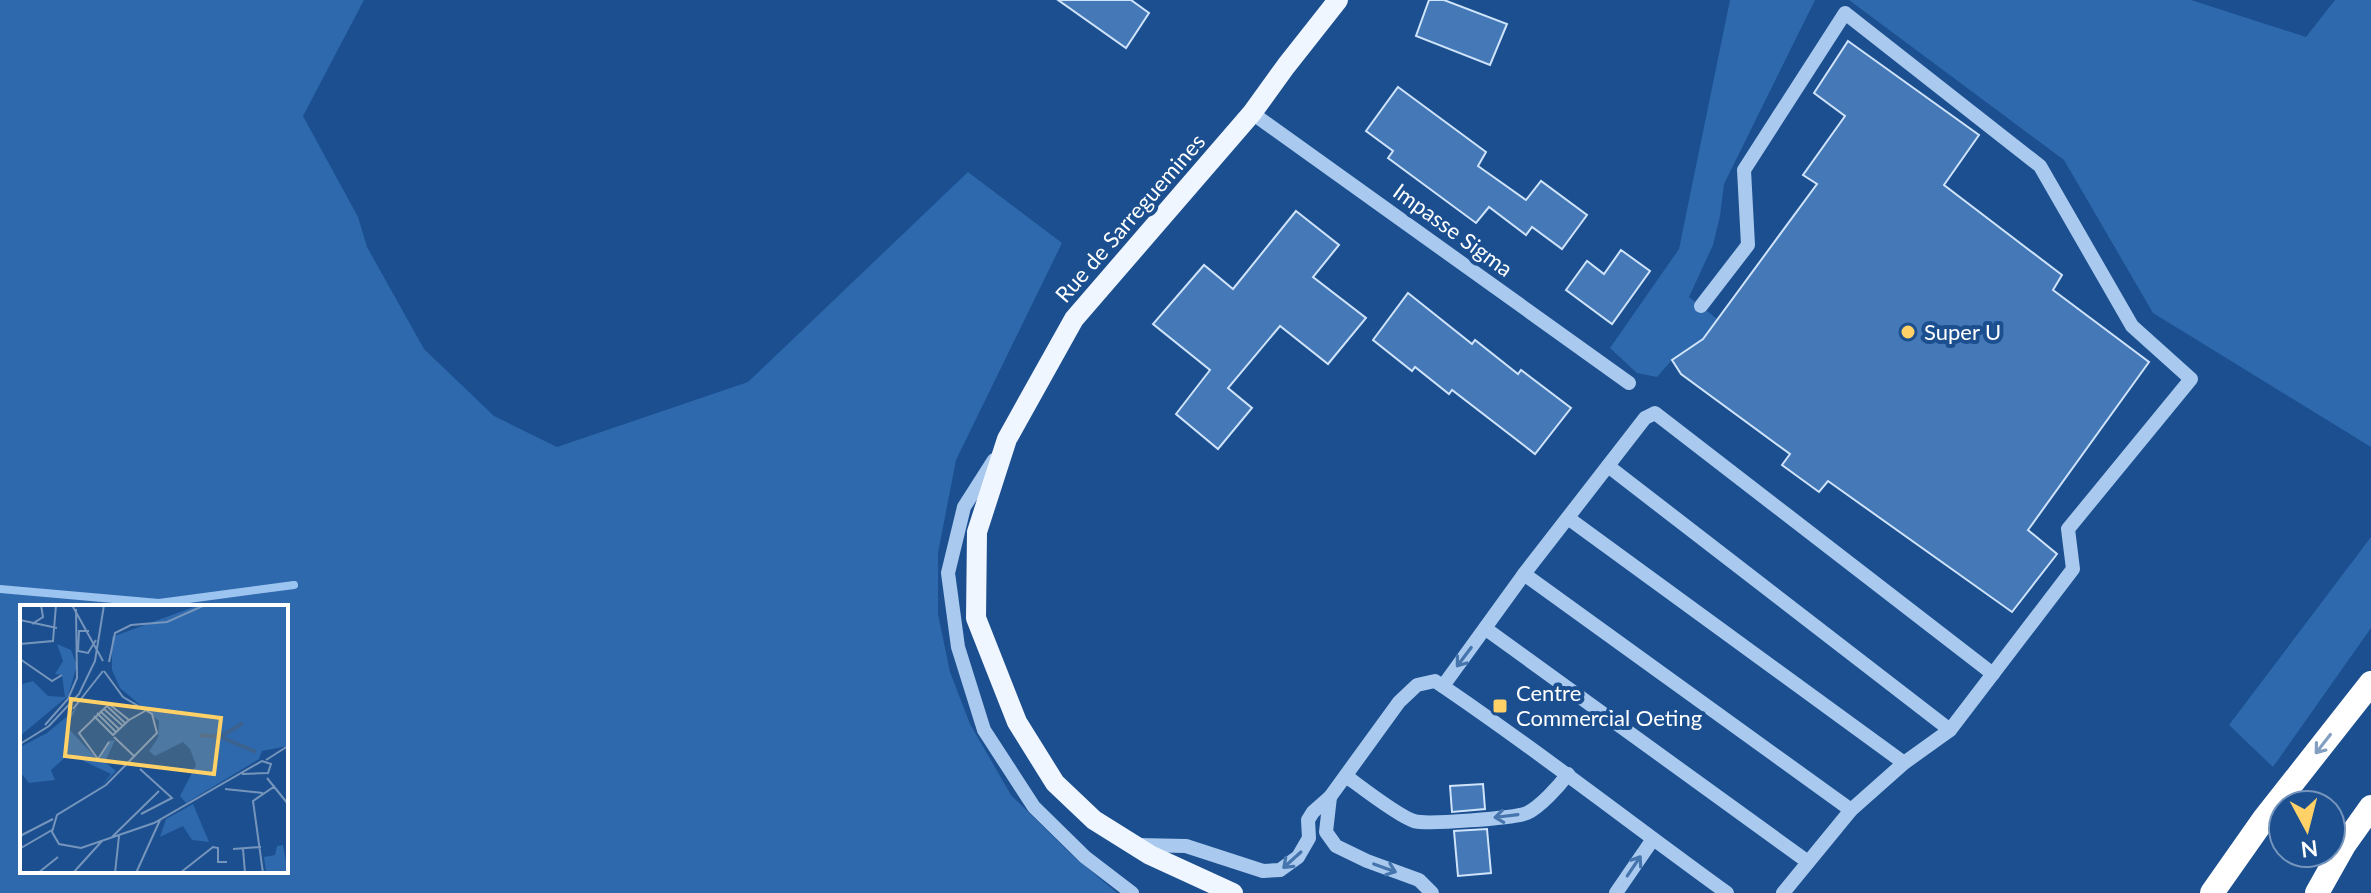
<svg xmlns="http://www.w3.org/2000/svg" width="2371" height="893" font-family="Lato,sans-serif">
<rect width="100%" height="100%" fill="#1b4f8f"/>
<g fill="#2e69ad" fill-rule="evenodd">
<path d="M 0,0 L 364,0 L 303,116 L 358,217 L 367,247 L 424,349 L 494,416 L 557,447 L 748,382 L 968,172 L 1062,243 L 956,460 L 938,553 L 938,614 L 950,672 L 970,724 L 1011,795 L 1071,854 L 1117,893 L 0,893 ZM 22,607 L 286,607 L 286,871 L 22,871 Z"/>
<polygon points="1730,0 1815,0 1724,184 1720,216 1713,245 1689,297 1717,319 1698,345 1672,360 1657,377 1637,373 1610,348 1679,249"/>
<polygon points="1849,0 2191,0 2306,37 2335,0 2371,0 2371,447 2153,313 2064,160"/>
<polygon points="2371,537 2371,628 2273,767 2229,725"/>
</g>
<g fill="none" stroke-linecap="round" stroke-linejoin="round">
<polyline stroke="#9cc4f0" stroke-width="8" points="0,589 159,603 294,585"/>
</g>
<g fill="#4478b7" stroke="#cfe3fa" stroke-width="2">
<polygon points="1058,0 1131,0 1149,13 1126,48"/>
<polygon points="1429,0 1444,0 1507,24 1490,65 1416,36"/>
<polygon points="1848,41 1979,135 1944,185 2062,275 2053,290 2149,362 2028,530 2057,554 2012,612 1828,481 1819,492 1782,465 1790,454 1681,374 1672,360 1703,339 1817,184 1803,175 1845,116 1814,93"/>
<polygon points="1398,87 1486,152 1478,166 1526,200 1541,181 1587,215 1562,249 1532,227 1526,235 1489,207 1476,223 1388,158 1393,151 1366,131"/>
<polygon points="1296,211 1339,245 1313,277 1366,318 1328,364 1280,326 1228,388 1252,408 1218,449 1176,414 1210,370 1153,324 1204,265 1233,289"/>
<polygon points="1621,250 1650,271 1612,324 1566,290 1587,261 1604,274"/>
<polygon points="1408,293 1472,344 1475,340 1518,374 1521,370 1571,408 1535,454 1452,390 1449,394 1415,367 1412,371 1373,340"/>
<polygon points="1483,784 1485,809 1452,812 1450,786"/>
<polygon points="1487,829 1491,873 1458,876 1454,831"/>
</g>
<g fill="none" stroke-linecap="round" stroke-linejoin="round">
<g stroke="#a9c9ee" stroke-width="14">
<polyline points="1252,113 1629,383"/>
<polyline points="1701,306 1748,245 1744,170 1845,13 2040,166 2132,326 2191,379 2068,529 2073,569 1950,730 1904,763 1851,810 1783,893"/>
<polyline points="994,460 964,507 948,573 958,647 984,730 1034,807 1085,857 1132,893"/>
<polyline points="1608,466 1950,730"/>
<polyline points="1568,518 1904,763"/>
<polyline points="1524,574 1851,810"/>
<polyline points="1486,629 1808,862"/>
<polyline points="1443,686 1524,574 1645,418 1655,413 1993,674"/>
<path d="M 1346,776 C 1361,787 1398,816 1414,821 C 1427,825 1514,818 1527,813 C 1540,807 1559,786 1568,774"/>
<polyline points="1330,797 1326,832 1336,846 1367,861 1419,880 1432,893"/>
<path d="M 1138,845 L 1186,846 L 1263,871 L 1280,870 L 1298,857 L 1309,838 L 1308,820 L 1313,812 L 1330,797 L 1399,702 L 1417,685 L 1435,681 C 1535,748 1630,823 1727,893"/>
<polyline points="1616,893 1653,839"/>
</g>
<polyline stroke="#f0f6ff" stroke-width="20" points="1233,893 1150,855 1094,820 1055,783 1017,722 976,618 977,532 1007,439 1074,319 1252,113 1286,66 1338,0"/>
<g stroke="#fff" stroke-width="24">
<polyline points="2212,893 2264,819 2371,683"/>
<polyline points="2317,893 2344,845 2371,807"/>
</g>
</g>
<defs><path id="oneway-shaft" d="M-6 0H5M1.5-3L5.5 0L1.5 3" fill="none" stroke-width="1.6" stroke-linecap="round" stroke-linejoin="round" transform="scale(2)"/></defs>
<g stroke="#4674ac">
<use href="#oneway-shaft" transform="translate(1464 657) rotate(127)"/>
<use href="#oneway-shaft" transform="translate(1506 816) rotate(173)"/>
<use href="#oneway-shaft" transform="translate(1292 860) rotate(138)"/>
<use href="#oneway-shaft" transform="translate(1634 866) rotate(-56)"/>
<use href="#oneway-shaft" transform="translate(1385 868) rotate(20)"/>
</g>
<use stroke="#829ec1" href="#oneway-shaft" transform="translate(2323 744) rotate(128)"/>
<g fill="#ffd166" stroke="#1b4f8f" stroke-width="3">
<circle cx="1908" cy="332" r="8"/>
<rect x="1492" y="698" width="16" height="16" rx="4"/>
</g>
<g text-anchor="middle" stroke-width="8" stroke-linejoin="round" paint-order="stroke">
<g font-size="22" fill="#fff" stroke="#1b4f8f">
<text transform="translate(1130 218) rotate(-49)" y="8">Rue de Sarreguemines</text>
<text transform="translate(1453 230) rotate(36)" y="8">Impasse Sigma</text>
</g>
<g font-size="22" fill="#fff" stroke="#1b4f8f" text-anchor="start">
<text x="1924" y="340">Super U</text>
<text x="1516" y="701">Centre<tspan x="1516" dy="25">Commercial Oeting</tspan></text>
</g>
</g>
<g transform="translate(20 605)">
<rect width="268" height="268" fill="#1b4f8f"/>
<path d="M 179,0 L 268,0 L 268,141 L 242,146 L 239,154 L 166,198 L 160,191 L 176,160 L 170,144 L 163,137 L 135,151 L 129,146 L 138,133 L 139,116 L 100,83 L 92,65 L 92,32 ZM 37,39 L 51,45 L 57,60 L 48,91 L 0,131 L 0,69 L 2,79 L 13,76 L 28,91 L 45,92 L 42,70 L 35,69 L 43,56 ZM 57,103 L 46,121 L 79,156 L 88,136 L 95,135 L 85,157 L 96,166 L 81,181 L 91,169 L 49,149 L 31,165 L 35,175 L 9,178 L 0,167 L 0,142 L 27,128 ZM 173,199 L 189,237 L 172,235 L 163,221 L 140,232 L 146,214 ZM 263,240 L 268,268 L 246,268 L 244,252 L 255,250 L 257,241 Z" fill="#2e69ad"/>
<path fill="none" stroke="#3c6290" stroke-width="4" d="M 180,130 L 200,132 L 223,118M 201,132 L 236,147"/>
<path fill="none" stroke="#7695bc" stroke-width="2" d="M 52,0 L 83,56M 0,15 L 37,23M 12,19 L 23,12 L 21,0M 69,26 L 59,26 L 58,46 L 68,48 L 76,35M 0,39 L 33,36 L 36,0M 0,54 L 32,76 L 42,70M 89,57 L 95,28 L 111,20 L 147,17 L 185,0M 84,66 L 103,92 L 132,109 L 137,128 L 86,180 L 37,210 L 32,227 L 39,239 L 61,243 L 134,218 L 242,156 L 251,159 L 248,168 L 222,169M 87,101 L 105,118M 53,104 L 83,66M 84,104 L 103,121M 80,106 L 99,124M 77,108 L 96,127M 74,111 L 93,130 L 109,115M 25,120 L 48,94 L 57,73 L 56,4M 94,132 L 115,152M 89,137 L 78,154 L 59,128 L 89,99 L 109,115 L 125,106M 0,139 L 29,121 L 59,89 L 75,56 L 84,0M 246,155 L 268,141M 120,164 L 152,193 L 121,209M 247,173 L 268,199M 205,184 L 243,188M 0,231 L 33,214M 92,232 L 139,186M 1,243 L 32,225M 213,244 L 241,242M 223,244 L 225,268M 18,268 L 38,252M 53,268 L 82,236M 95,268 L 99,231M 116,268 L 140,215M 160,268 L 193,242 L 198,243 L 198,257 L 207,257M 243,268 L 233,196 L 255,181"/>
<path fill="#ffd166" fill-opacity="0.15" stroke="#ffd166" stroke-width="4" d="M 51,94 L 201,113 L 194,169 L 45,151 Z"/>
<rect width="268" height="268" fill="none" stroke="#fff" stroke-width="4"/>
</g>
<g transform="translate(2307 829) rotate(173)"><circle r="38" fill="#1b4f8f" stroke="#7695bc" stroke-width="2"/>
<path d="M0-6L14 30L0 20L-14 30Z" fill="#ffd166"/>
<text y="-12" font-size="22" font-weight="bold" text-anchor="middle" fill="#ffffff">N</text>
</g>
</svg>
